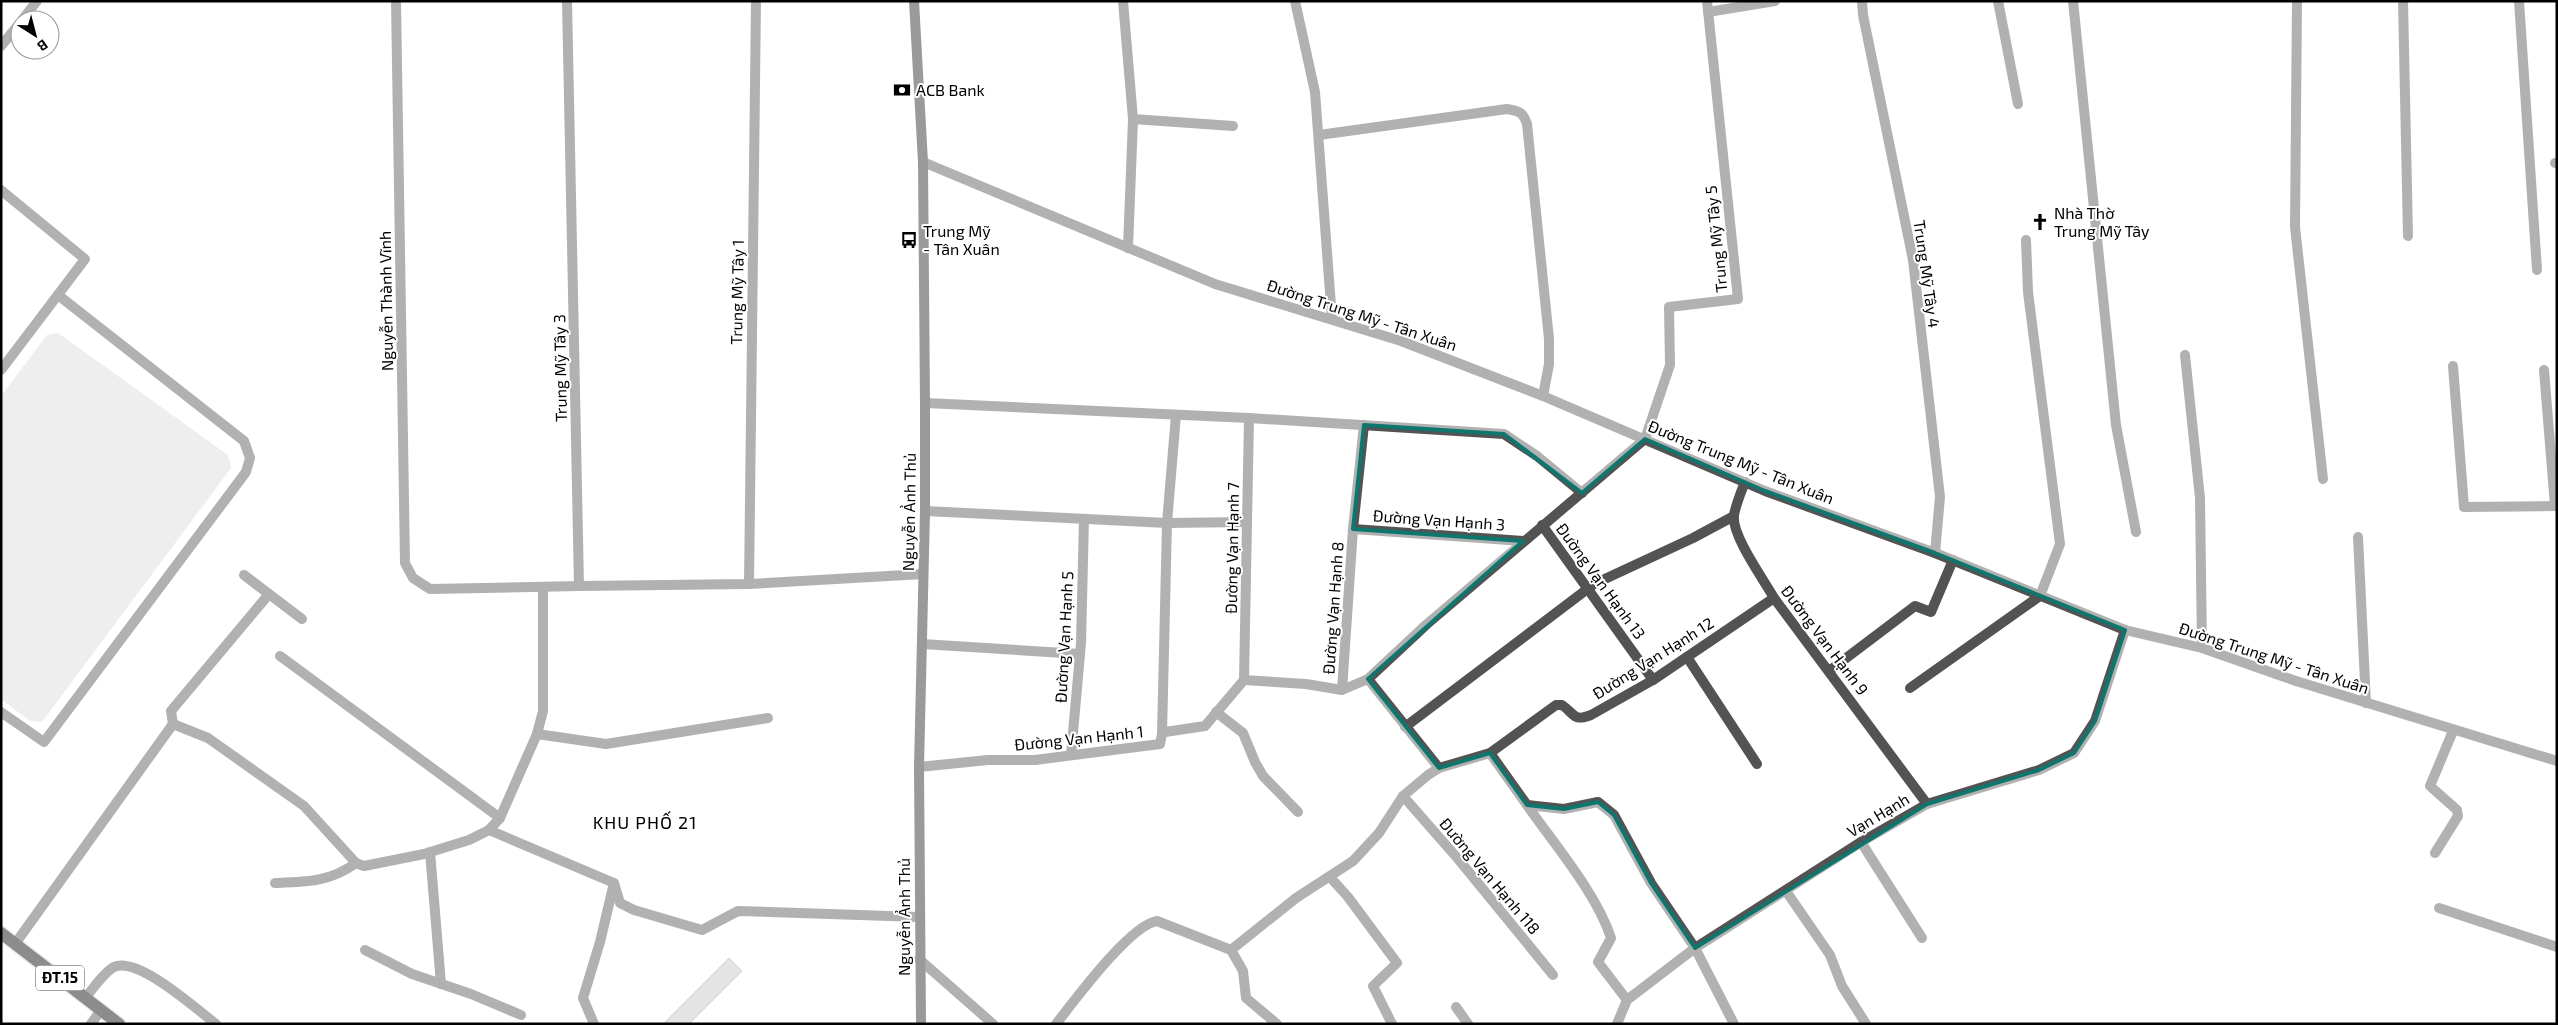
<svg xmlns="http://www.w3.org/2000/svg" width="2558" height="1025" font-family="'Exo 2',sans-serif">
<rect width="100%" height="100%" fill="#fff"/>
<polygon fill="#dadada" points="58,333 228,455 231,468 42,722 30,721 1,699 1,396 47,335"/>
<polygon fill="#c3c3c3" stroke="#979797" points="729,958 742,971 689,1024 663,1024"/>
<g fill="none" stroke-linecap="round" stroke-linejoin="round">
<g stroke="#dbdbdb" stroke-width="15">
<polyline id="primary" points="1,933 119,1024"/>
</g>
<g stroke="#535353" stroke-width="10">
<polyline points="2519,1 2537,270"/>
<polyline points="22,20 37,1"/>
<polyline points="1,46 20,23"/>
<polyline points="2555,163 2557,163"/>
<polyline points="1,190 85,259 1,370"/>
<path d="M 1745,482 C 1741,492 1736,504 1734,515 C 1731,535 1764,580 1774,598 L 1927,804"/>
<polyline points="280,656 500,818"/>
<polyline points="1687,657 1757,764"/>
<polyline points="1829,671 1915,606 1931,612 1953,560"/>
<polyline points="1910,688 2040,596 2060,544 2028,292 2026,240"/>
<polyline points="1,712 44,742 246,472 250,458 244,441 58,295"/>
<polyline points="1405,727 1594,584 1693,538 1734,516"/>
<polyline points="1162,734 1167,523"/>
<polyline points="430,852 441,984"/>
<polyline points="365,950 412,974 471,994 521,1015"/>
<polyline points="1231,950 1243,971 1246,998 1277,1024"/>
<path d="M 85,998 C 93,989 104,972 114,967 C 138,956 196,1009 216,1024"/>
<polyline points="594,1024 583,998 600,942 614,883"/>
</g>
<g stroke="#535353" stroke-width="10">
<polyline points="396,1 405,563 413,578 430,589 579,586 567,1"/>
<polyline points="1123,1 1133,119 1233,126"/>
<polyline points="1295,1 1315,92 1332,319"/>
<polyline points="1862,1 1863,15 1913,260 1940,497 1935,553"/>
<polyline points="1998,1 2018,104"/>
<polyline points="2073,1 2116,425 2136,532"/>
<polyline points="2297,1 2295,227 2323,479"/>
<polyline points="2403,1 2408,236"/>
<polyline points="1708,12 1775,1"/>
<path d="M 1319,135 L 1507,109 C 1519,111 1523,112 1527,124 L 1549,339 L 1549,364 L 1543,396"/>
<polyline points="1128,248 1133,119"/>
<polyline points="2185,355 2200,498 2202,648"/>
<polyline points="2453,366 2464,507 2557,506"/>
<polyline points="2544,370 2555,506"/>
<polyline points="925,403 1249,418 1504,434 1537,456 1582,493"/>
<polyline points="925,511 1167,523 1247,522"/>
<polyline points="1167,523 1176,415"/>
<polyline points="1542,525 1653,680"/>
<polyline points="1353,529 1523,541"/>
<polyline points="2358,537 2366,703"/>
<polyline points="244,575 269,594"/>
<polyline points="749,584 756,1"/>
<polyline points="579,586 749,584 923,574"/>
<polyline points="922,644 1080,654"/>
<polyline points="1368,679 1439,768"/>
<polyline points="1244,680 1306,684 1342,690 1368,679 1427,624 1645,439 1670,365 1669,307 1738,299 1707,1"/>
<polyline points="1244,680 1249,418"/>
<polyline points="1342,690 1353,529 1364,425"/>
<polyline points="1216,712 1243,733 1255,762 1263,776 1298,812"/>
<polyline points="173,724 171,711 269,594 302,619"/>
<polyline points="537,734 606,744 768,718"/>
<polyline points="1490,753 1527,805 1564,809 1598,802 1614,815 1651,883 1695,948 1734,1024"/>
<polyline points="1071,755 1081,643 1084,519"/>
<polyline points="919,767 988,760 1035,760 1160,744 1162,734 1165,732 1205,726 1244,680"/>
<polyline points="1403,796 1459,860 1553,975"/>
<path d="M 1527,805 C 1554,844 1597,894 1611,938 L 1598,962 L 1627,1000"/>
<polyline points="489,830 614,883 620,903 634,910 702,930 738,911 919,917"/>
<polyline points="1861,842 1922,938"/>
<polyline points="2435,853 2458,816 2457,810 2430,786 2453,731"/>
<polyline points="1330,877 1348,897 1397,963 1373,986 1392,1024"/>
<path d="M 275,883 C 306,882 330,882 356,863"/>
<polyline points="1786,891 1830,955 1842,986 1866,1024"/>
<polyline points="2439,908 2557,947"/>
<polyline points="15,944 173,724 208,738 304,806 356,863 364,866 424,854 469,840 489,830 500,818 537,734 543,711 543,588"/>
<polyline points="919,959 993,1024"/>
<polyline points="1456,1007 1468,1024"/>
<polyline points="91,1024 101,1010"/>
<path d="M 1056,1024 C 1075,1000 1130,925 1157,921 L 1231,950 L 1296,898 L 1353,861 L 1379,833 L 1403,796 L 1428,775 L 1439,768 L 1490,753 L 1556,705 L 1562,705 C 1575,714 1573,722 1591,715 L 1653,680 L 1774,598"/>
<polyline points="1617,1024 1627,1000 1695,948 1861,842 1927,804 2039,770 2074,753 2095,721 2125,630"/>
</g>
<polyline stroke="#535353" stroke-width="10" points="923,162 1215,284 1401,341 1543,396 1765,491 1935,553 2125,630 2202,648 2296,681 2557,761"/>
<polyline stroke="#202020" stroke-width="10" points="914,1 923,162 925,403 925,511 919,767 921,1024"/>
<use href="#primary" stroke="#000" stroke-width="12"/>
</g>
<path d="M0 0H2558V1025H0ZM 1364,425 L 1504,434 L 1582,493 L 1645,439 L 1765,491 L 1935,553 L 2125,630 L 2095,721 L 2074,753 L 2039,770 L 1927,804 L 1695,948 L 1651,883 L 1614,815 L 1598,802 L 1564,809 L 1527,805 L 1490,753 L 1439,768 L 1368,679 L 1523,541 L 1353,529 Z" fill="#fff" fill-opacity=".55" fill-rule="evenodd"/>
<path fill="none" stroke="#0f766e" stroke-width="4" stroke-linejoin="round" d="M 1364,425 L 1504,434 L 1582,493 L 1645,439 L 1765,491 L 1935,553 L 2125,630 L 2095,721 L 2074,753 L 2039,770 L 1927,804 L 1695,948 L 1651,883 L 1614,815 L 1598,802 L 1564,809 L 1527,805 L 1490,753 L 1439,768 L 1368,679 L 1523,541 L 1353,529 Z"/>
<defs>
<g id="bank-bare" transform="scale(1.35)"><path d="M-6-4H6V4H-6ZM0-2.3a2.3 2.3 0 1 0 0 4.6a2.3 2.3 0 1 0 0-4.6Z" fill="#000" stroke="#fff" stroke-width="2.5" paint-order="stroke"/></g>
<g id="church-bare" transform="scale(1.35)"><path d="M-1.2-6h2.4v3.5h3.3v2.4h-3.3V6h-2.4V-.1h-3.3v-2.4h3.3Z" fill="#000" stroke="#fff" stroke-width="2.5" paint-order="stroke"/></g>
<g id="bus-bare" transform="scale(1.35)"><path d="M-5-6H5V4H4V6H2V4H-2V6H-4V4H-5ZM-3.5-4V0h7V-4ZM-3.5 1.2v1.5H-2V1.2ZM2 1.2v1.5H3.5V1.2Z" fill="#000" stroke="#fff" stroke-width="2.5" paint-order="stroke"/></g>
</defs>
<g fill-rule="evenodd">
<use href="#bank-bare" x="902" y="90"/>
<use href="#church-bare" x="2040" y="222"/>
<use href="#bus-bare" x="909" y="240"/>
</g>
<g text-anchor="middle" stroke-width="4" stroke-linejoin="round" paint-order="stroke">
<rect fill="#fff" stroke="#4c4c4c" stroke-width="1" x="36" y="965.5" width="48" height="25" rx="4"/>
<g font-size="15" font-weight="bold" fill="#000">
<text x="60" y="983">ĐT.15</text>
</g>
<g font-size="16" fill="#000" stroke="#fff" text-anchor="start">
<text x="916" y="96">ACB Bank</text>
<text x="2054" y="219">Nhà Thờ<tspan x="2054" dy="18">Trung Mỹ Tây</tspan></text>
<text x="923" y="237">Trung Mỹ<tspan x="923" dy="18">- Tân Xuân</tspan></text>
</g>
<g font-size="16" fill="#000" stroke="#fff">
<text transform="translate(1716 239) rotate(-96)" y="6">Trung Mỹ Tây 5</text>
<text transform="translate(1927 274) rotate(82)" y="6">Trung Mỹ Tây 4</text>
<text transform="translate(737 292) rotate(-89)" y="6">Trung Mỹ Tây 1</text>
<text transform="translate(386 301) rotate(-91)" y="6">Nguyễn Thành Vĩnh</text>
<text transform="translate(1362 315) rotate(18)" y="6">Đường Trung Mỹ - Tân Xuân</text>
<text transform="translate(560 368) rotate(-91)" y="6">Trung Mỹ Tây 3</text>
<text transform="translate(1741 462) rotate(22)" y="6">Đường Trung Mỹ - Tân Xuân</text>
<text transform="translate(909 512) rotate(-89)" y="6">Nguyễn Ảnh Thủ</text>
<text transform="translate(1439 520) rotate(4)" y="6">Đường Vạn Hạnh 3</text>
<text transform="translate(1232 548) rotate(-89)" y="6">Đường Vạn Hạnh 7</text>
<text transform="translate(1601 581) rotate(54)" y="6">Đường Vạn Hạnh 13</text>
<text transform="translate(1333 608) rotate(-86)" y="6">Đường Vạn Hạnh 8</text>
<text transform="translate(1064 637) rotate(-87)" y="6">Đường Vạn Hạnh 5</text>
<text transform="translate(1825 640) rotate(53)" y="6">Đường Vạn Hạnh 9</text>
<text transform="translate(1653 658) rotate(-32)" y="6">Đường Vạn Hạnh 12</text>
<text transform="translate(2274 658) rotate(18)" y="6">Đường Trung Mỹ - Tân Xuân</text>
<text transform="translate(1079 738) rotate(-6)" y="6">Đường Vạn Hạnh 1</text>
<text transform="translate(1878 815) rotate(-31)" y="6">Vạn Hạnh</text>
<text transform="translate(1490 876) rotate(50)" y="6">Đường Vạn Hạnh 118</text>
<text transform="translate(904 917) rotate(-90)" y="6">Nguyễn Ảnh Thủ</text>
</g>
<g font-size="18" letter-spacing="1" fill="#000" stroke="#fff">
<text x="645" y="829">KHU PHỐ 21</text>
</g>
</g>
<rect width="2558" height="1025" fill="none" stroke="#000000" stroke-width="5"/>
<g transform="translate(35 35) rotate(144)"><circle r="24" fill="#ffffff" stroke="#999999"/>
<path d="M0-4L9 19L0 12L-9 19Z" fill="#000000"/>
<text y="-8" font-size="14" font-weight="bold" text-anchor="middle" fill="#000000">B</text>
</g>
</svg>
